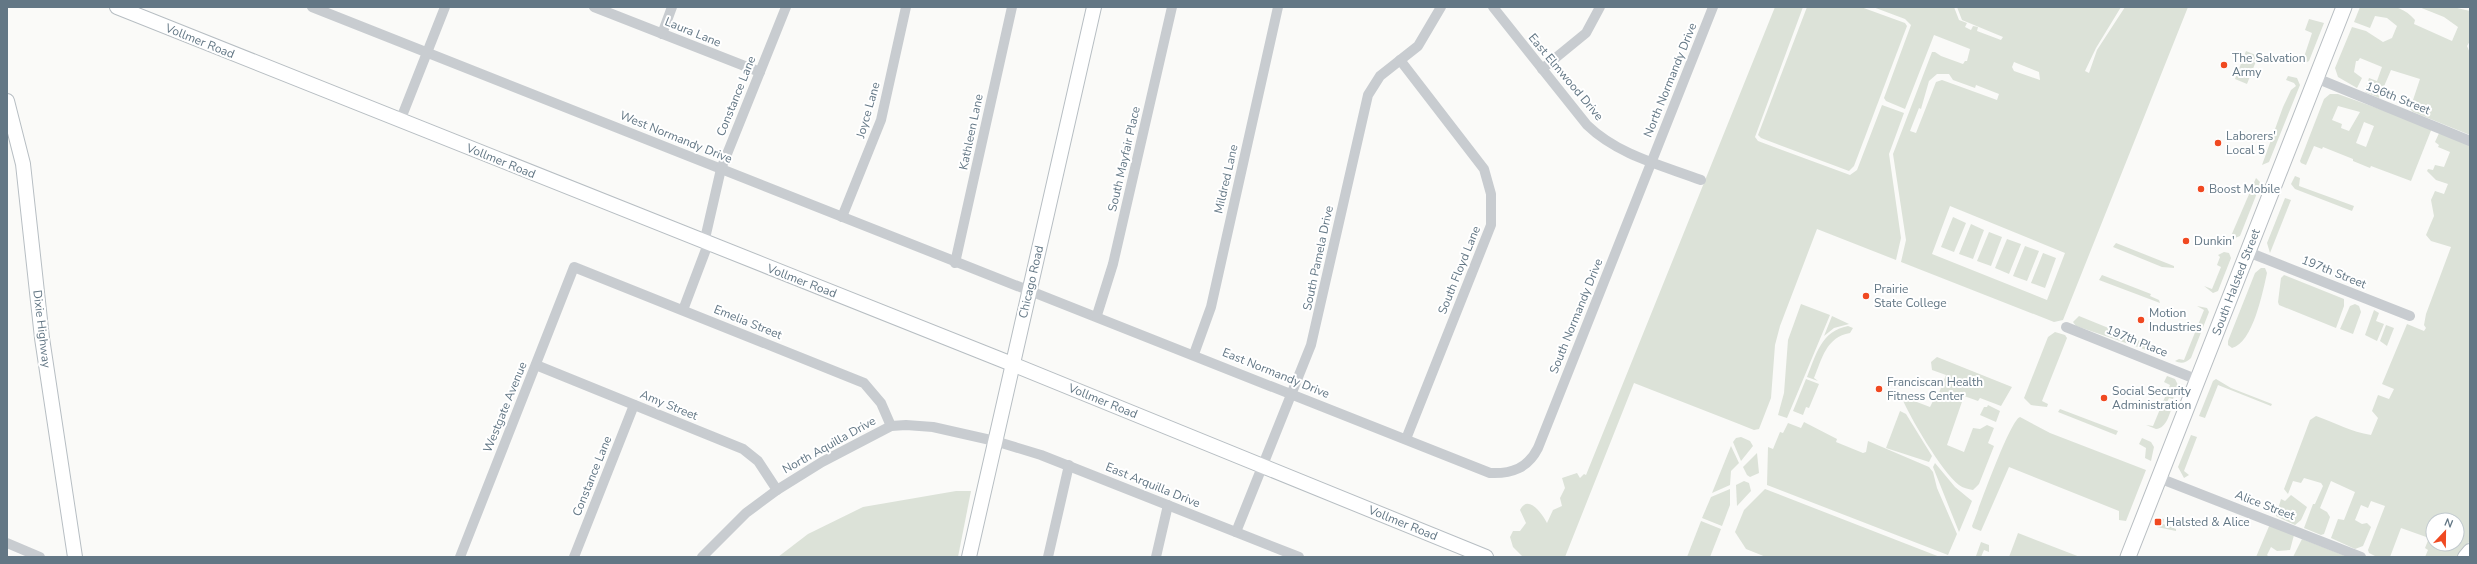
<svg xmlns="http://www.w3.org/2000/svg" width="2477" height="564" font-family="'Nunito Sans',sans-serif">
<rect width="100%" height="100%" fill="#fafaf8"/>
<g fill="#dce2d8" fill-rule="evenodd">
<path d="M 1775,7 L 1803,7 L 1755,137 L 1758,141 L 1850,175 L 1857,170 L 1882,105 L 1904,113 L 1889,154 L 1901,238 L 1896,260 L 1817,229 L 1780,326 L 1775,345 L 1771,398 L 1759,429 L 1754,430 L 1739,424 L 1634,383 L 1565,557 L 1523,557 L 1513,547 L 1510,537 L 1513,531 L 1520,531 L 1526,523 L 1520,510 C 1528,493 1543,515 1547,523 L 1553,510 L 1562,506 L 1560,498 L 1565,488 L 1562,478 L 1577,473 L 1580,478 L 1584,474 L 1586,475 Z"/>
<polygon points="1807,7 1861,7 1905,23 1907,26 1854,166 1849,171 1761,138 1758,135"/>
<path d="M 1873,7 L 1954,7 L 1959,20 L 1967,23 L 1965,27 L 1971,30 L 1973,26 L 1978,27 L 1977,31 L 2001,40 L 2003,37 L 1962,20 L 1957,7 L 2121,7 L 2096,48 L 2085,71 L 2089,73 L 2097,50 L 2125,7 L 2188,7 L 2063,320 L 2054,322 L 1901,262 L 1906,240 L 1893,154 L 1932,52 L 1935,52 L 1941,56 L 1963,64 L 1965,61 L 1967,61 L 1970,49 L 1934,35 L 1905,109 L 1886,101 L 1884,98 L 1911,25 L 1905,19 ZM 2014,62 L 2039,72 L 2040,80 L 2014,71 L 2012,67 ZM 1937,74 L 1949,74 L 1953,80 L 1975,88 L 1976,85 L 1999,94 L 1997,100 L 1942,80 L 1936,82 L 1916,133 L 1910,131 L 1919,108 L 1921,109 L 1929,81 ZM 1950,206 L 2065,253 L 2047,300 L 1932,254 Z"/>
<path d="M 2360,7 C 2383,7 2398,1 2415,20 L 2414,24 L 2452,41 L 2458,27 L 2444,17 L 2419,7 L 2453,7 L 2470,11 L 2470,41 L 2467,46 L 2470,53 L 2470,135 L 2413,112 L 2410,109 L 2420,79 L 2391,70 L 2379,98 L 2365,92 L 2369,78 L 2377,81 L 2382,67 L 2360,58 L 2358,61 L 2356,61 L 2354,72 L 2362,78 L 2357,88 L 2338,77 L 2335,68 L 2352,27 L 2366,31 L 2383,42 L 2392,38 L 2397,26 L 2387,18 L 2375,16 L 2370,28 L 2354,22 Z"/>
<polygon points="2309,19 2324,23 2309,61 2303,64 2293,61 2296,55 2304,57 2312,33 2305,30"/>
<polygon points="2246,51 2258,56 2247,84 2235,79"/>
<polygon points="2288,76 2297,78 2300,85 2269,162 2262,165 2283,107 2291,90 2296,86 2294,83 2286,80"/>
<path d="M 2330,94 L 2338,94 L 2432,128 L 2411,181 L 2371,166 L 2370,168 L 2353,161 L 2353,159 L 2323,147 L 2322,149 L 2314,146 L 2306,165 L 2301,163 L 2300,161 L 2324,99 ZM 2338,106 L 2360,112 L 2349,131 L 2341,128 L 2342,124 L 2332,120 ZM 2364,122 L 2374,126 L 2366,147 L 2356,143 Z"/>
<path d="M 2440,131 L 2470,144 L 2470,541 L 2457,557 L 2425,557 L 2428,550 L 2425,548 L 2429,538 L 2401,528 L 2390,557 L 2377,557 L 2369,553 L 2368,550 L 2385,506 L 2371,501 L 2368,508 L 2361,505 L 2355,520 L 2362,524 L 2367,523 L 2371,527 L 2363,546 L 2355,549 L 2331,538 L 2338,519 L 2344,520 L 2355,492 L 2331,481 L 2320,508 L 2327,512 L 2330,517 L 2324,534 L 2321,535 L 2304,528 L 2313,504 L 2315,504 L 2323,486 L 2321,483 L 2304,478 L 2301,483 L 2293,481 L 2288,494 L 2284,489 L 2310,420 L 2316,416 C 2336,423 2351,432 2371,435 L 2378,418 L 2372,411 L 2378,395 L 2389,399 L 2394,389 L 2382,384 L 2407,324 L 2424,331 L 2426,328 L 2424,325 L 2426,314 L 2451,247 L 2431,241 L 2426,235 L 2434,216 L 2431,200 L 2435,191 L 2444,194 L 2448,184 L 2436,180 L 2427,171 L 2428,169 L 2433,170 L 2435,165 L 2444,167 L 2450,152 L 2438,147 L 2439,145 L 2435,142 ZM 2433,520 L 2457,520 L 2457,544 L 2433,544 Z"/>
<polygon points="2295,176 2300,178 2299,186 2354,206 2352,211 2295,189 2291,184"/>
<polygon points="2256,178 2260,182 2259,188 2240,236 2235,238 2231,236"/>
<polygon points="2285,198 2291,200 2270,253 2267,243"/>
<polygon points="1953,217 1966,223 1954,252 1941,247"/>
<polygon points="1971,224 1984,230 1973,259 1959,254"/>
<polygon points="1989,232 2002,237 1991,266 1977,261"/>
<polygon points="2007,239 2021,244 2009,274 1995,268"/>
<polygon points="2116,243 2174,266 2174,268 2162,267 2113,247"/>
<polygon points="2025,246 2039,251 2027,281 2013,276"/>
<polygon points="2224,252 2229,253 2231,258 2218,291 2213,293 2204,286 2212,289 2221,267 2217,265 2220,257 2218,255"/>
<polygon points="2043,253 2056,258 2045,288 2031,283"/>
<path d="M 2261,268 L 2265,268 L 2267,273 C 2263,291 2253,343 2232,348 L 2228,345 L 2228,341 L 2255,273 Z"/>
<polygon points="2102,275 2151,294 2150,296 2159,300 2160,303 2099,280"/>
<polygon points="2284,275 2344,299 2344,306 2336,328 2279,305 2278,302 2281,278"/>
<polygon points="1801,304 1830,315 1787,418 1778,415 1784,393 1788,340"/>
<polygon points="2355,304 2359,306 2361,312 2353,334 2340,329 2350,306"/>
<path d="M 2197,306 L 2207,308 L 2209,312 L 2191,358 C 2186,363 2181,364 2175,361 L 2179,359 L 2184,360 L 2204,310 Z"/>
<polygon points="2374,310 2379,313 2376,321 2384,324 2377,341 2365,335"/>
<polygon points="1832,316 1849,324 1834,328 1824,336"/>
<polygon points="2079,316 2165,351 2167,357 2076,326 2073,322"/>
<polygon points="2386,325 2394,328 2387,346 2380,341"/>
<path d="M 1848,326 L 1853,328 L 1850,333 C 1826,337 1822,359 1814,378 L 1818,381 L 1807,377 C 1816,355 1821,331 1848,326 Z"/>
<polygon points="2055,332 2065,335 2067,338 2042,401 2048,404 2047,407 2031,405 2024,398 2048,337"/>
<path d="M 1937,357 L 2012,387 L 2001,406 L 1980,398 L 1978,401 L 1964,396 L 1947,445 L 1964,452 L 1973,428 L 1980,429 L 1987,425 L 1994,428 L 1988,443 L 1994,446 L 1979,484 L 1973,490 C 1968,489 1963,488 1959,485 C 1942,472 1909,416 1901,396 L 1930,407 L 1934,399 L 1937,398 L 1946,375 L 1932,370 L 1931,362 Z"/>
<path d="M 2167,376 L 2175,379 L 2178,385 L 2173,399 L 2169,398 L 2167,402 L 2173,405 C 2169,414 2167,428 2156,429 L 2146,425 L 2153,426 L 2170,385 L 2164,382 Z"/>
<polygon points="1806,379 1819,384 1809,408 1806,407 1803,415 1793,411"/>
<polygon points="2216,379 2231,388 2272,404 2271,406 2218,385 2205,418 2199,416 2213,381"/>
<polygon points="1988,405 2000,411 1996,422 1980,415 1984,407 1987,407"/>
<polygon points="2060,409 2118,431 2116,435 2058,412"/>
<polygon points="1900,411 1906,414 1932,456 1929,462 1886,448"/>
<path d="M 2020,417 L 2050,433 L 2146,470 L 2126,521 L 2119,520 L 2119,511 L 2009,467 L 1981,531 L 1973,528 L 1972,526 C 1978,511 2010,420 2020,417 Z"/>
<polygon points="1804,422 1837,439 1836,442 1863,453 1866,452 1868,441 1929,467 1933,472 1937,488 1957,534 1948,555 1767,485 1768,447 1773,449 1780,432 1783,433 1788,423 1801,428"/>
<polygon points="2191,435 2197,437 2184,471 2189,475 2184,478 2178,467"/>
<polygon points="1741,437 1750,441 1753,446 1741,461 1733,442 1736,438"/>
<polygon points="2142,438 2151,442 2154,447 2151,461 2145,458 2146,448 2139,444"/>
<polygon points="1731,446 1739,463 1731,471 1730,485 1712,493"/>
<polygon points="1757,453 1759,473 1750,477 1747,475 1743,467"/>
<polygon points="1935,463 1955,487 1972,501 1959,532 1933,467"/>
<polygon points="1744,481 1749,483 1751,491 1737,506 1736,485"/>
<polygon points="1730,489 1730,505 1722,526 1702,518 1711,497"/>
<polygon points="1765,489 1940,557 1766,557 1746,549 1735,532 1744,510"/>
<polygon points="956,491 971,491 958,557 778,557 808,534 863,507"/>
<polygon points="2291,495 2307,507 2301,520 2295,525 2276,516 2281,499 2285,501"/>
<polygon points="2161,518 2164,519 2163,524 2176,529 2176,531 2157,527 2157,520"/>
<polygon points="1701,521 1721,529 1710,557 1687,557"/>
<polygon points="2270,524 2294,535 2290,550 2277,551 2271,547 2267,555 2269,557 2256,557"/>
<polygon points="2018,533 2080,557 2009,557"/>
<polygon points="2302,539 2348,557 2293,557"/>
<polygon points="1981,542 1989,545 1989,552 1984,550 1981,557 1976,556"/>
</g>
<g fill="none" stroke-linecap="round" stroke-linejoin="round">
<g stroke="#b7bec3" stroke-width="16">
<g id="secondary">
<polyline points="117,7 1012,364 1486,557"/>
<polyline points="7,101 23,164 42,338 75,557"/>
<polyline points="969,557 1094,7"/>
<polyline points="2465,557 2470,551"/>
</g>
</g>
<g stroke="#b8bec2" stroke-width="17">
<polyline id="primary" points="2128,557 2344,7"/>
</g>
<g stroke="#c8ccd0" stroke-width="10">
<path d="M 312,7 C 705,163 1098,317 1490,473 C 1512,474 1528,468 1538,448 L 1713,7"/>
<polyline points="594,7 760,72"/>
<path d="M 1493,7 L 1587,125 C 1618,155 1661,165 1701,180"/>
<polyline points="662,34 672,7"/>
<polyline points="1400,60 1484,169 1491,194 1491,225 1406,439"/>
<polyline points="1542,69 1586,33 1600,7"/>
<polyline points="2316,78 2470,141"/>
<polyline points="400,121 445,7"/>
<polyline points="842,217 881,120 906,7"/>
<polyline points="704,243 721,169 786,7"/>
<polyline points="2248,252 2410,316"/>
<polyline points="955,263 1012,7"/>
<polyline points="683,310 708,244"/>
<polyline points="1097,315 1113,264 1172,7"/>
<polyline points="2066,327 2198,380"/>
<polyline points="1194,354 1211,307 1278,7"/>
<polyline points="536,365 743,449 758,461 777,490"/>
<polyline points="2159,478 2361,557"/>
<polyline points="1236,532 1311,345 1368,95 1380,76 1418,46 1441,7"/>
<polyline points="7,543 40,557"/>
<polyline points="460,557 574,267 864,383 881,403 891,426"/>
<polyline points="574,557 634,405"/>
<polyline points="702,557 746,513 777,490 822,462 891,426 906,425 933,427 995,441 1041,455 1299,557"/>
<polyline points="1048,557 1069,465"/>
<polyline points="1156,557 1168,505"/>
</g>
<use href="#secondary" stroke="#fff" stroke-width="14"/>
<use href="#primary" stroke="#fff" stroke-width="15"/>
</g>
<g fill="#f04921" stroke="#fff" stroke-width="1.5">
<circle cx="2224" cy="65" r="4"/>
<circle cx="2218" cy="143" r="4"/>
<circle cx="2201" cy="189" r="4"/>
<circle cx="2186" cy="241" r="4"/>
<circle cx="1866" cy="296" r="4"/>
<circle cx="2141" cy="320" r="4"/>
<circle cx="1879" cy="389" r="4"/>
<circle cx="2104" cy="398" r="4"/>
<rect x="2154" y="518" width="8" height="8" rx="2"/>
</g>
<g text-anchor="middle" stroke-width="4" stroke-linejoin="round" paint-order="stroke">
<g font-size="12" fill="#637785" stroke="#fff">
<text transform="translate(693 32) rotate(22)" y="4">Laura Lane</text>
<text transform="translate(200 41) rotate(22)" y="4">Vollmer Road</text>
<text transform="translate(1566 77) rotate(50)" y="4">East Elmwood Drive</text>
<text transform="translate(1670 80) rotate(-68)" y="4">North Normandy Drive</text>
<text transform="translate(736 96) rotate(-68)" y="4">Constance Lane</text>
<text transform="translate(2398 98) rotate(22)" y="4">196th Street</text>
<text transform="translate(868 110) rotate(-74)" y="4">Joyce Lane</text>
<text transform="translate(971 132) rotate(-78)" y="4">Kathleen Lane</text>
<text transform="translate(676 137) rotate(22)" y="4">West Normandy Drive</text>
<text transform="translate(1124 159) rotate(-77)" y="4">South Mayfair Place</text>
<text transform="translate(501 161) rotate(22)" y="4">Vollmer Road</text>
<text transform="translate(1226 179) rotate(-77)" y="4">Mildred Lane</text>
<text transform="translate(1318 258) rotate(-78)" y="4">South Pamela Drive</text>
<text transform="translate(1459 270) rotate(-68)" y="4">South Floyd Lane</text>
<text transform="translate(2334 272) rotate(22)" y="4">197th Street</text>
<text transform="translate(802 281) rotate(21)" y="4">Vollmer Road</text>
<text transform="translate(1031 282) rotate(-77)" y="4">Chicago Road</text>
<text transform="translate(2236 282) rotate(-69)" y="4">South Halsted Street</text>
<text transform="translate(1576 316) rotate(-68)" y="4">South Normandy Drive</text>
<text transform="translate(748 322) rotate(22)" y="4">Emelia Street</text>
<text transform="translate(42 329) rotate(83)" y="4">Dixie Highway</text>
<text transform="translate(2137 341) rotate(22)" y="4">197th Place</text>
<text transform="translate(1276 373) rotate(22)" y="4">East Normandy Drive</text>
<text transform="translate(1103 401) rotate(22)" y="4">Vollmer Road</text>
<text transform="translate(669 405) rotate(22)" y="4">Amy Street</text>
<text transform="translate(505 407) rotate(-68)" y="4">Westgate Avenue</text>
<text transform="translate(829 445) rotate(-29)" y="4">North Aquilla Drive</text>
<text transform="translate(592 476) rotate(-68)" y="4">Constance Lane</text>
<text transform="translate(1153 485) rotate(22)" y="4">East Arquilla Drive</text>
<text transform="translate(2265 505) rotate(21)" y="4">Alice Street</text>
<text transform="translate(1403 523) rotate(22)" y="4">Vollmer Road</text>
</g>
<g font-size="12" fill="#637785" stroke="#fff" text-anchor="start">
<text x="2232" y="62">The Salvation<tspan x="2232" dy="14">Army</tspan></text>
<text x="2226" y="140">Laborers'<tspan x="2226" dy="14">Local 5</tspan></text>
<text x="2209" y="193">Boost Mobile</text>
<text x="2194" y="245">Dunkin'</text>
<text x="1874" y="293">Prairie<tspan x="1874" dy="14">State College</tspan></text>
<text x="2149" y="317">Motion<tspan x="2149" dy="14">Industries</tspan></text>
<text x="1887" y="386">Franciscan Health<tspan x="1887" dy="14">Fitness Center</tspan></text>
<text x="2112" y="395">Social Security<tspan x="2112" dy="14">Administration</tspan></text>
<text x="2166" y="526">Halsted &amp; Alice</text>
</g>
</g>
<rect width="2477" height="564" fill="none" stroke="#637785" stroke-width="16"/>
<g transform="translate(2445 532) rotate(22)"><circle r="19" fill="#ffffff" stroke="#c1c9ce"/>
<path d="M0-3L7 15L0 10L-7 15Z" fill="#f04921"/>
<text y="-6" font-size="11" font-weight="bold" text-anchor="middle" fill="#637785">N</text>
</g>
</svg>
